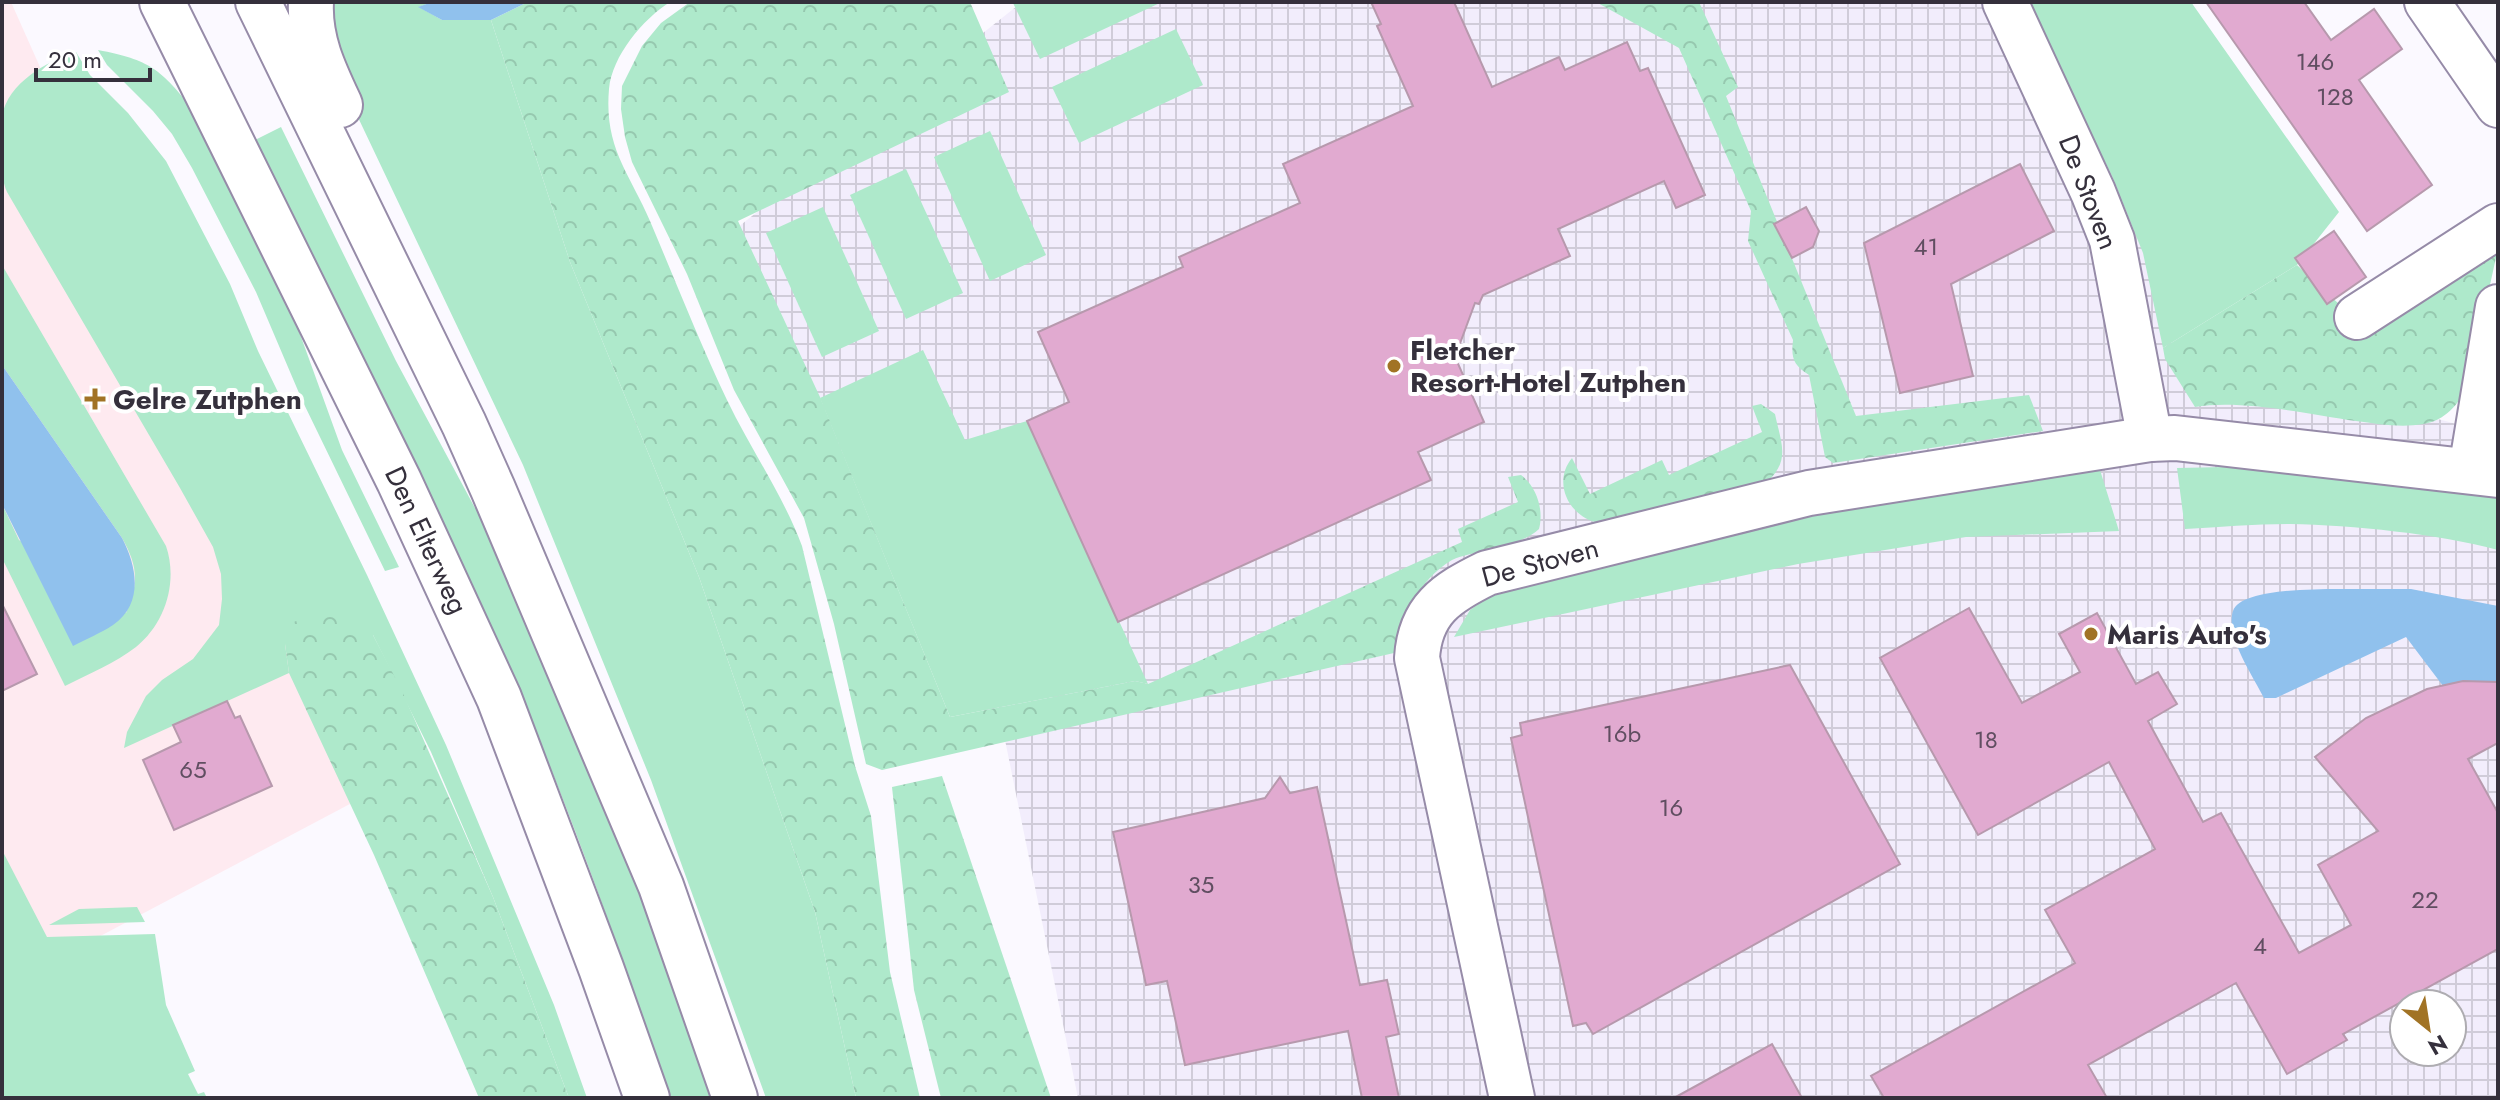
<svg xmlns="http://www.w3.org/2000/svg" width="2500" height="1100" font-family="Jost,sans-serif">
<defs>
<pattern id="industrial-grid" width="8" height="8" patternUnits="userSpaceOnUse" patternTransform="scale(2)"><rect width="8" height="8" fill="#f2edfc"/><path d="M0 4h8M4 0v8" fill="none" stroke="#d0ccd9"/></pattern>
<pattern id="forest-crowns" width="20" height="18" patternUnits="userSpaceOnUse" patternTransform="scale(2)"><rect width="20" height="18" fill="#aee9cb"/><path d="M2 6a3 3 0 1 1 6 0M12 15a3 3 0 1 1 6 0" fill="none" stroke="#96c8af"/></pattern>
</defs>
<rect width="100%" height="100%" fill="#fbf9ff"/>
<path fill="url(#industrial-grid)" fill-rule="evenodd" d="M 1022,2 L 2051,2 L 2185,352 L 2498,435 L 2498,1098 L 1078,1098 L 1005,740 L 718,243 ZM 2404,1004 L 2452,1004 L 2452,1052 L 2404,1052 Z"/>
<polygon fill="#feeaf0" points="2,2 11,2 365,796 2,988"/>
<g fill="#aee9cb">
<polygon points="329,2 432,2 419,7 442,20 491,20 570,262 699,577 815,912 856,1098 766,1098 651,780 523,465 345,90"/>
<polygon points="1016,2 1162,2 1040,59 1013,3"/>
<polygon points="2025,2 2191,2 2339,212 2297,265 2163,348 2143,253 2112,176"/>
<polygon points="1176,29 1203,85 1079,143 1052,87"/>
<path d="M 98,50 C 150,60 161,69 193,110 L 292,312 L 342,450 L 399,567 L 385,571 L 302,400 L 256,292 L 192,168 L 172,134 L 153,111 L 107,65 Z"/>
<path d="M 76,52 L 90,75 L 128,113 L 166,161 L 230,284 L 258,351 L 367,575 L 446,745 L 554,1005 L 587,1098 L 569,1098 L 493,897 L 431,752 L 373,635 L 285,644 L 289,673 L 124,748 L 127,732 L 146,696 L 162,680 L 193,659 L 219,625 L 222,599 L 221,574 L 213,547 L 180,488 L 7,192 C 1,178 2,164 2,148 C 2,138 0,126 2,116 C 8,83 47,61 76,52 Z"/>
<path d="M 281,127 L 396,361 L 475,508 L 480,509 L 621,832 L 719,1098 L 668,1098 C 625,964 578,831 523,701 C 442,510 346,326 255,140 Z"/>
<polygon points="990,131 1046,255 990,281 934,157"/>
<polygon points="906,169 963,293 906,319 850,195"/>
<polygon points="823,207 879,331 822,357 766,233"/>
<path d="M 2,265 L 166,546 C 178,581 166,623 136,647 C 115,663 89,674 65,686 L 2,558 L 2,504 L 19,540 L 126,613 C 139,583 138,566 122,538 L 2,365 Z"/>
<polygon points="923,350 965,440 1027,421 1148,684 1135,681 950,717 820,398"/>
<path d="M 2272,466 L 2498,494 L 2498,550 C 2438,534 2353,525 2290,524 C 2255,524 2220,527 2185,529 L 2177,468 Z"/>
<polygon points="2100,470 2119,531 1966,537 1798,564 1454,637 1470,610 1494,593 1866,501 2040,472"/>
<polygon points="2,850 47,937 155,934 166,1005 195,1071 188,1074 198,1094 204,1092 207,1098 2,1098"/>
<polygon points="137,907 145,922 49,925 79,909"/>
</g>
<g fill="url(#forest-crowns)">
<path d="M 528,2 L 670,2 C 643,19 612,56 609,89 C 604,148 629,172 650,221 C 675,280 699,341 727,400 C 751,450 783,495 802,546 L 855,766 L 871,816 L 890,972 L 920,1098 L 856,1098 L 815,912 L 699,577 L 570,262 L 491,20 Z"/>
<path d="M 690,2 L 970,2 L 1009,92 L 738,221 L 820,397 L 950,717 L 1135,681 L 1148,684 L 1462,542 L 1458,529 L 1518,502 L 1508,477 L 1521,475 C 1537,487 1544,510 1539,529 C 1525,542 1506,544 1488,550 C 1477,553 1462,555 1452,560 C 1417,581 1404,616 1394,653 L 882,770 L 866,764 L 834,624 L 804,518 L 734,390 L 687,274 L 632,162 L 625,137 L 621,109 L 622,86 L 642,46 L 661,23 Z"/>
<path d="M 1596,2 L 1699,2 L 1738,87 L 1726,96 L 1856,416 L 2029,395 L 2043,431 L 1833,463 L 1825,457 L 1809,375 C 1793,365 1791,358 1793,340 L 1748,241 L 1751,211 L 1679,48 Z"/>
<path d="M 2484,249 L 2497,253 L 2468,385 C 2459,404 2445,421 2423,424 C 2401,428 2378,424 2356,421 C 2308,414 2241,399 2195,407 L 2165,359 L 2163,348 L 2297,265 L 2339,304 L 2350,324 Z"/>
<path d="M 1761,404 L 1775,414 C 1781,443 1791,460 1767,482 L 1595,522 C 1567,514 1553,481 1572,458 L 1590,494 L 1662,460 L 1669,475 L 1762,432 L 1752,406 Z"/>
<polygon points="327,606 350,613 373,635 402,691 493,897 569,1098 479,1098 374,855 289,673 285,644 294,622"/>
<polygon points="942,776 1051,1098 941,1098 914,990 892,787"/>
</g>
<g fill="#90c1ed">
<polygon points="432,2 528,2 491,20 442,20 418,7"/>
<path d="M 2,365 L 122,538 C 137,566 144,604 113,625 C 101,633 86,639 73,646 L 2,504 Z"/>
<path d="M 2359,589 L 2411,589 L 2498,606 L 2498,703 L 2468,719 L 2406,637 L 2276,698 L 2264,698 C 2253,676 2225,636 2233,611 C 2241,586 2336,589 2359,589 Z"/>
</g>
<g fill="#e1aad0" stroke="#b799ad" stroke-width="2">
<polygon points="1371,2 1454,2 1492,87 1559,57 1565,70 1627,42 1640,71 1648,68 1705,195 1676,208 1664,181 1558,229 1570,256 1483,295 1479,304 1475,303 1455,357 1484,422 1418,452 1431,480 1118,622 1027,421 1069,402 1038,332 1183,267 1179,257 1300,203 1283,164 1413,106 1377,26 1381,24"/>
<polygon points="2206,2 2304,2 2331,40 2374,9 2402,49 2359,80 2432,185 2367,231"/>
<polygon points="2020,164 2054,231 1951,284 1973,376 1900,393 1864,243"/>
<polygon points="1806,207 1819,231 1813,247 1792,258 1774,224"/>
<polygon points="2334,231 2366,277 2327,304 2295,258"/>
<polygon points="2,604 37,674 2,691"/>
<polygon points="1969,608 2022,703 2080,672 2059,634 2097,613 2136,684 2158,672 2177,704 2148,721 2203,822 2221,813 2299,953 2351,925 2318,865 2378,831 2315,757 2366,718 2427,689 2463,681 2498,682 2498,743 2468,759 2498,813 2498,949 2343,1034 2347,1040 2287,1074 2236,983 2088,1065 2107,1098 1884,1098 1871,1076 2075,963 2045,910 2155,849 2109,762 1978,835 1880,658"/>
<polygon points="1790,665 1900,864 1593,1034 1586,1023 1573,1026 1511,738 1522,735 1520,723"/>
<polygon points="227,701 235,718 240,716 272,786 174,830 143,760 181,742 173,725"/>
<polygon points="1280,777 1290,793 1317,787 1360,985 1387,980 1399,1034 1386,1037 1399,1098 1362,1098 1348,1031 1185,1065 1167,981 1146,985 1113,832 1265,798"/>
<polygon points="1772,1044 1802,1098 1674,1098"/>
</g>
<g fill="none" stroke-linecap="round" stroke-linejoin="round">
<g stroke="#968ba8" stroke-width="48">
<g id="minor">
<polyline points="2005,2 2093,192 2112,240 2150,439"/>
<polyline points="2427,2 2498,105"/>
<polyline points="2357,317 2498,226"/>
<polyline points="2471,470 2498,307"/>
<path d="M 1512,1098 L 1417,658 C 1420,610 1446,593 1487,573 L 1809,493 L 2150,439 L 2175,438 L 2498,475"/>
</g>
</g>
<g stroke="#968ba8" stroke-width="48">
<g id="major">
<polyline points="162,2 399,481 499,698 601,968 647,1098"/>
<polyline points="258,2 464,424 493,489 661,886 735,1098"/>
<path d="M 311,2 C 309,40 324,71 340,105"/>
</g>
</g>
<use href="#minor" stroke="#fff" stroke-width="44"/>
<use href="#major" stroke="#fff" stroke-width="44"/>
</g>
<g fill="#a17325" stroke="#fff" stroke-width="3">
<circle cx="1394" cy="366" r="8"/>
<path d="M91 387h8v8h8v8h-8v8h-8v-8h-8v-8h8z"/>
<circle cx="2091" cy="634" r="8"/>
</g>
<g text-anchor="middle" stroke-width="8" stroke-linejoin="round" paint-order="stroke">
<g font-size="24" fill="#604e61">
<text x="2315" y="70">146</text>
<text x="2335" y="105">128</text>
<text x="1926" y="255">41</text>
<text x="1622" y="742">16b</text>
<text x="1986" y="748">18</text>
<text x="193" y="778">65</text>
<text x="1671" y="816">16</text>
<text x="1201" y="893">35</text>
<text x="2425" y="908">22</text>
<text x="2260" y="954">4</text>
</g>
<g font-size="28" fill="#35303c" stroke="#fff">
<text transform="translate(2089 192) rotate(69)" y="10">De Stoven</text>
<text transform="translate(427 540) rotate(65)" y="10">Den Elterweg</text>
<text transform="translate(1540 562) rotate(-15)" y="10">De Stoven</text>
</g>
<g font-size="28" font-weight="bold" fill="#35303c" stroke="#fff" text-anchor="start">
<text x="1410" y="360">Fletcher<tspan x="1410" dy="32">Resort-Hotel Zutphen</tspan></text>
<text x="113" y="409">Gelre Zutphen</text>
<text x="2107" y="644">Maris Auto's</text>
</g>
</g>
<rect width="2500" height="1100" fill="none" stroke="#35303c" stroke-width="8"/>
<g transform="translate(2428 1028) rotate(150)"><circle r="38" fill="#ffffff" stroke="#aeacb1" stroke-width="2"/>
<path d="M0-6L14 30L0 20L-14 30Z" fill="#a17325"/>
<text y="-12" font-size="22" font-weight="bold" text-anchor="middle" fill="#35303c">N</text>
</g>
<path d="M36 68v12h114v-12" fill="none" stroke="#35303c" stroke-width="4"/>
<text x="48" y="68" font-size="24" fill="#35303c" stroke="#ffffff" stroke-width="6" paint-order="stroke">20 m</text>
</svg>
